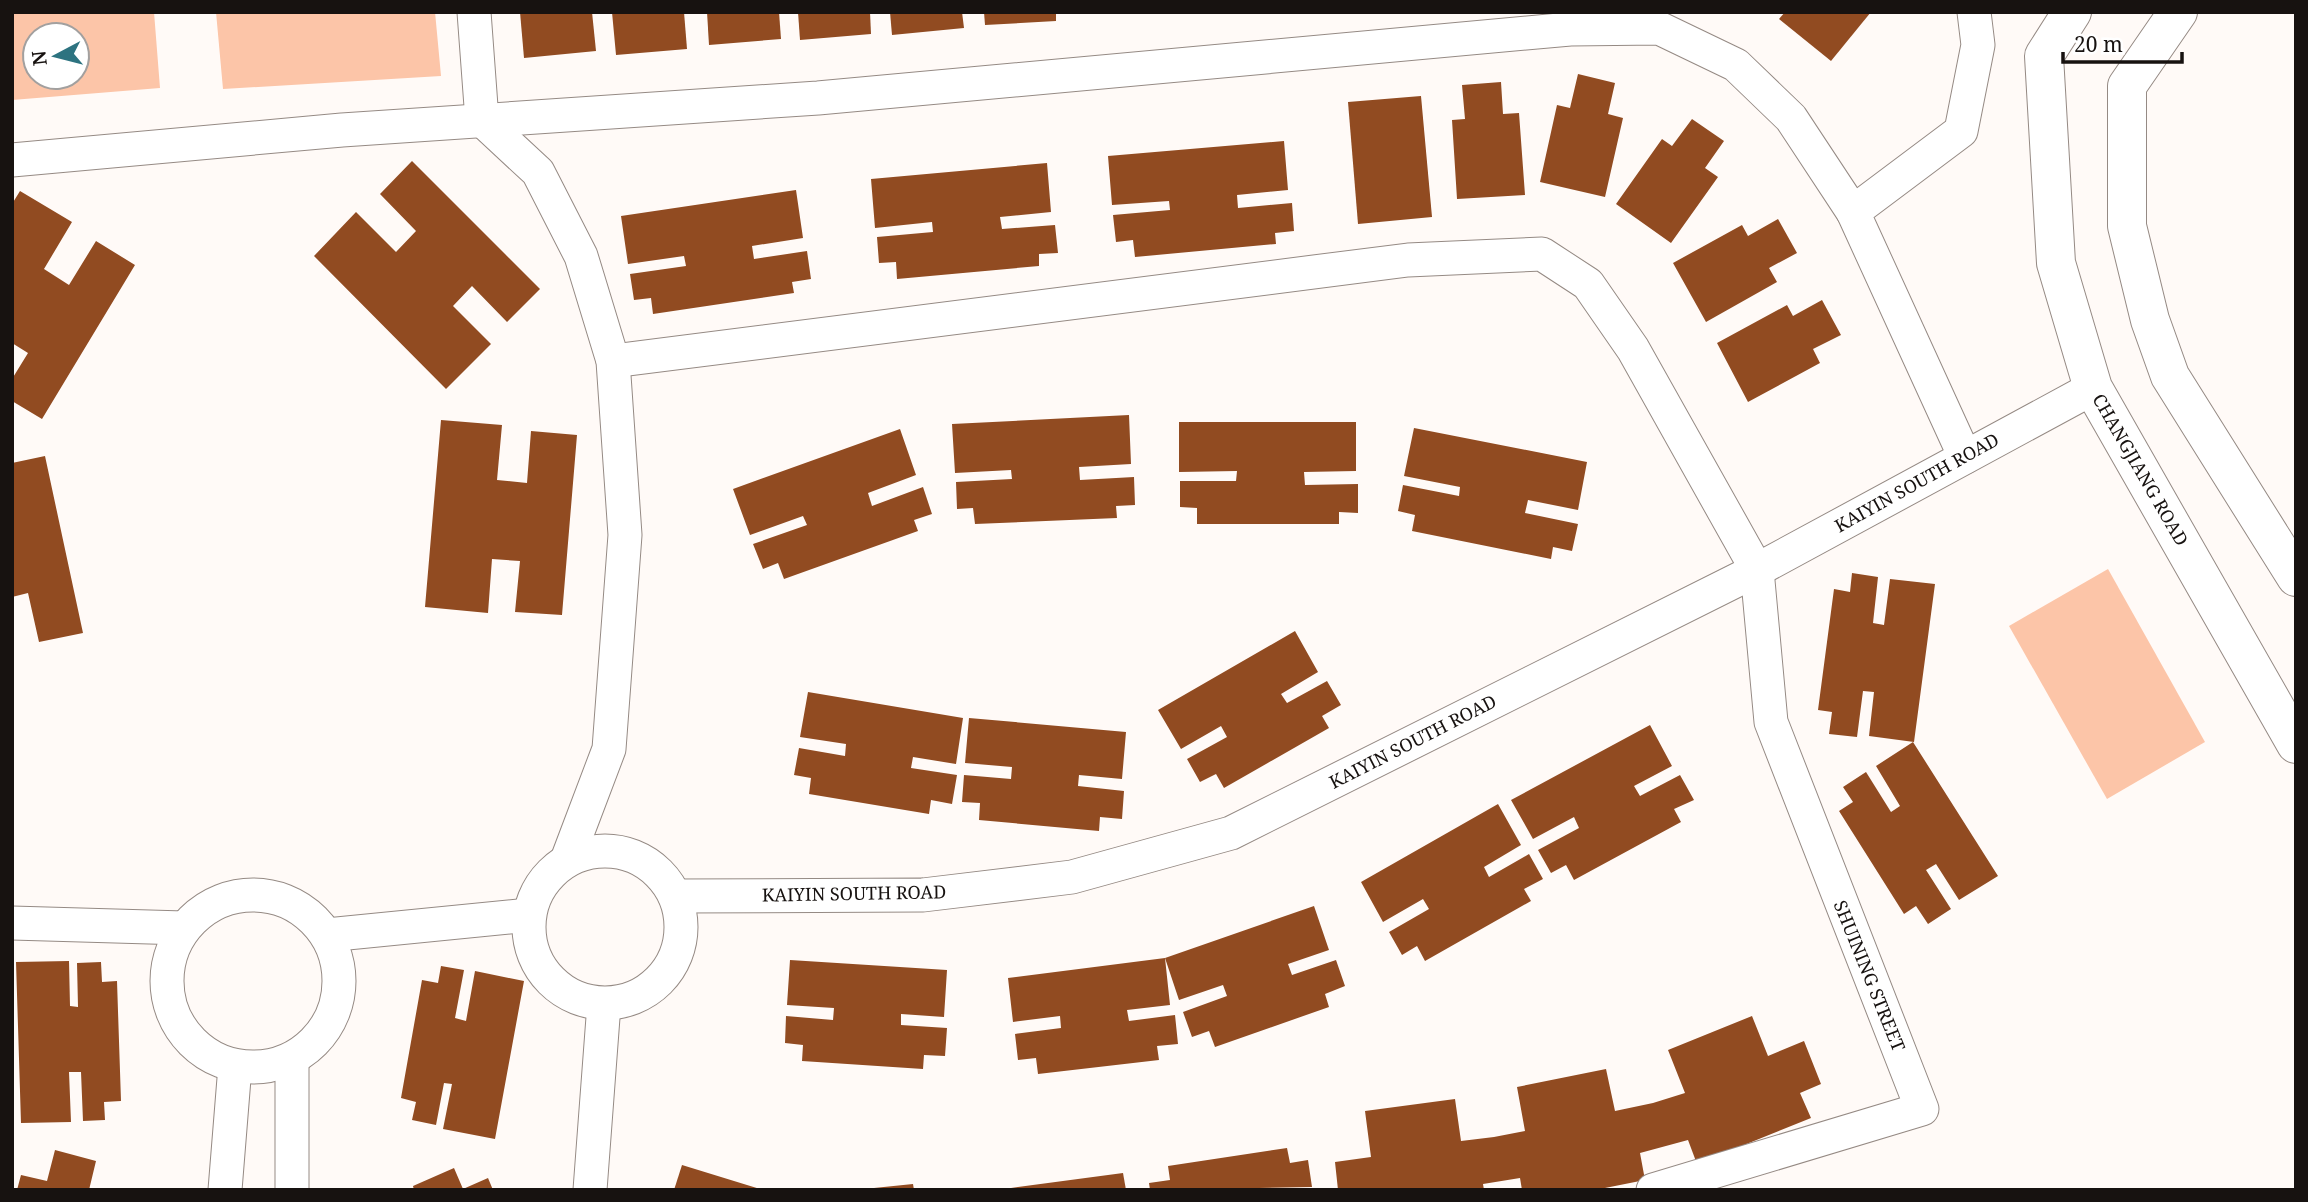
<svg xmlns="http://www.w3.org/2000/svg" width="2308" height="1202" font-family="'Noto Serif',serif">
<rect width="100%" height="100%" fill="#fffaf7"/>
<g fill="#fcc5a8" fill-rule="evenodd">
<path d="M 12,12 L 154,12 L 160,88 L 12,100 ZM 35,35 L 77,35 L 77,77 L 35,77 Z"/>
<polygon points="216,12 435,12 441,76 223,89"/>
<polygon points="2108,569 2205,742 2107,799 2009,626"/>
</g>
<g fill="#914b21">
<polygon points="520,12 592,12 596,51 524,58"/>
<polygon points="612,12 684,12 687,49 616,55"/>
<polygon points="707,12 779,12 781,39 709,45"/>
<polygon points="798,12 870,12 871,34 800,40"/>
<polygon points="890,12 962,12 964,28 892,35"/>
<polygon points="984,12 1056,12 1056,21 985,25"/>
<polygon points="1785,12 1871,12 1831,61 1779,19"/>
<polygon points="1578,74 1615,83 1608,114 1623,118 1605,197 1540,182 1557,105 1570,108"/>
<polygon points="1501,82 1503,114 1519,113 1525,195 1457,199 1452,120 1465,119 1462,85"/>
<polygon points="1421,96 1432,217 1358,224 1348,102"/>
<polygon points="1692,119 1724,141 1705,168 1718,177 1671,243 1616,204 1662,139 1672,146"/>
<polygon points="1284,141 1288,190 1237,195 1238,208 1292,203 1294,231 1275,233 1276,244 1135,257 1133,240 1116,242 1113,215 1170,210 1169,201 1112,205 1108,156"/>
<polygon points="412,161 540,289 507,322 472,286 453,306 491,344 446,389 314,256 356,212 396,252 416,231 380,194"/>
<polygon points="1047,163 1051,212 1000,217 1002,229 1055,225 1058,253 1039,254 1039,266 897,279 896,262 879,263 877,237 933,232 932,222 875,228 871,179"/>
<polygon points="796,190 803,238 752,246 754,259 807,251 811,279 792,282 794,293 653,314 651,298 634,300 630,274 686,266 684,256 628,264 621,216"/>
<polygon points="20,191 72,222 44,269 69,285 96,241 135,265 42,419 12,401 12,379 28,353 12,343 12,204"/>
<polygon points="1778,219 1797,253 1769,268 1777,282 1706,322 1673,263 1742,225 1748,236"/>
<polygon points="1822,300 1841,335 1813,349 1820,363 1748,402 1717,343 1787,305 1793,316"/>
<polygon points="1129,415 1131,464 1079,467 1080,480 1134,477 1135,505 1116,506 1117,518 975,524 973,508 957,509 956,482 1012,479 1011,470 955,473 952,424"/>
<polygon points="441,420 502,425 497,480 527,483 531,431 577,435 562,615 515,612 520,561 492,559 488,613 425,607"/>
<polygon points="1179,422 1356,422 1356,471 1304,472 1305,485 1358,484 1358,513 1339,512 1339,524 1197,524 1197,508 1180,507 1180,481 1236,481 1237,471 1179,472"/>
<polygon points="1414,428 1587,462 1578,510 1528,500 1525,513 1578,524 1572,551 1553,547 1551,559 1412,531 1415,515 1398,511 1403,485 1459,496 1460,487 1404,476"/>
<polygon points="900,429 916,475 868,493 872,506 923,487 932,514 914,520 918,531 784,579 778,563 763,569 753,544 807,525 803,516 750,535 733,489"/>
<polygon points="45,456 83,633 39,642 28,593 12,597 12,463"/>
<polygon points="1852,573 1878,577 1873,623 1884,625 1890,579 1935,584 1914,742 1869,736 1874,692 1863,691 1857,737 1829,734 1832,712 1818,710 1834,589 1850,592"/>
<polygon points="1295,631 1318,672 1281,694 1287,703 1327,681 1341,705 1322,716 1329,728 1224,788 1216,774 1200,782 1187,759 1227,737 1221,726 1181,749 1158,710"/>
<polygon points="808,692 963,718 956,764 913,757 911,768 957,775 952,804 931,800 929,814 809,794 811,778 794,775 799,748 845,756 846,744 800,737"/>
<polygon points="969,718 1126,732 1122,779 1079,775 1078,786 1124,791 1122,819 1100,817 1099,831 979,820 980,803 962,802 964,775 1011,779 1012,767 965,763"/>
<polygon points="1650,725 1672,766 1634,786 1640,796 1680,775 1694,800 1674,809 1681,822 1574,880 1566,865 1551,873 1538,850 1579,828 1574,817 1533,839 1511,800"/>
<polygon points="1913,742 1998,876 1959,900 1936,864 1926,870 1951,909 1928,924 1916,906 1904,914 1839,811 1853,802 1843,787 1866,772 1891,812 1900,806 1876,766"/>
<polygon points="1498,804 1521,845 1484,867 1489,877 1529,854 1543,879 1524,889 1531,901 1425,961 1417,946 1402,955 1389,932 1429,909 1423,899 1383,922 1361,882"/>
<polygon points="1314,906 1329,950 1288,964 1292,975 1336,960 1345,986 1325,994 1329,1007 1215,1047 1209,1031 1192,1037 1183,1012 1227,996 1223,985 1179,1000 1165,958"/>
<polygon points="1165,958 1170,1005 1127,1010 1129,1021 1175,1015 1178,1044 1157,1046 1159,1060 1038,1074 1036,1058 1018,1060 1015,1034 1061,1028 1060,1016 1013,1022 1008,978"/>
<polygon points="790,960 947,970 944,1017 901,1014 901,1025 947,1028 945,1056 924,1055 923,1069 802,1061 803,1045 785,1043 786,1016 833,1020 834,1008 787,1005"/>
<polygon points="69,961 70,1006 78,1007 77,963 101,962 102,982 117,981 121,1101 104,1102 105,1120 83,1121 81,1072 69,1072 71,1122 21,1123 16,962"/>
<polygon points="441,966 464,970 455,1018 466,1021 475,971 524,981 495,1139 443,1129 452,1084 444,1083 436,1125 412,1120 416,1102 401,1098 422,980 438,983"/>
<polygon points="1752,1016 1768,1056 1804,1041 1821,1084 1800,1093 1811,1118 1697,1164 1688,1140 1640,1153 1645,1180 1595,1190 1522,1190 1520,1178 1483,1184 1484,1190 1338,1190 1335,1162 1371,1157 1365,1111 1455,1099 1461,1141 1494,1137 1525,1131 1517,1087 1606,1069 1615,1111 1653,1103 1685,1093 1668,1050"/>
<polygon points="1287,1148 1290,1163 1308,1160 1312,1187 1150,1190 1149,1183 1170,1180 1168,1166"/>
<polygon points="55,1150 96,1161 89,1190 17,1190 21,1175 47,1181"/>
<polygon points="682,1165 760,1189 760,1190 674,1190"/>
<polygon points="454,1168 463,1189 488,1178 493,1190 414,1190 413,1186"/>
<polygon points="1123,1173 1126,1190 1011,1190 1011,1188"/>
<polygon points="913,1184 914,1190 874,1190 874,1188"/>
</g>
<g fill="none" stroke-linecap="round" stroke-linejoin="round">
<g stroke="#958a84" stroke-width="35">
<g id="minor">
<polyline points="474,12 482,120 538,172 581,256 613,361 625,535 609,749 567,860"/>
<polyline points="12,160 342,130 818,98 1570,29 1659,28 1736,65 1791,118 1853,212"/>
<polyline points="613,361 1408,260 1542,254 1588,284 1633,349 1757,570 1771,722 1922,1109 1653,1190"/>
<polyline points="1965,457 1853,212 1961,131 1978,45 1974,12"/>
<circle cx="605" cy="927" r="76"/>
<circle cx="253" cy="981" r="86"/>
<polyline points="675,896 923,895 1072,877 1231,833 1757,570 2093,388"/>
<polyline points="12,923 184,928"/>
<polyline points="327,935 529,915"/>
<polyline points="292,1059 292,1190"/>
<polyline points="225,1190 235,1066"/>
<polyline points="590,1190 604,1004"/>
</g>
</g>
<g stroke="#958a84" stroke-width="40">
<g id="secondary">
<polyline points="2072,12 2044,56 2056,263 2093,388 2296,744"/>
<polyline points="2178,12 2127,86 2127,226 2150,320 2170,376 2296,577"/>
</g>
</g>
<use href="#minor" stroke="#fff" stroke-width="33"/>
<use href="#secondary" stroke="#fff" stroke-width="38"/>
</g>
<g text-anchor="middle" stroke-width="7" stroke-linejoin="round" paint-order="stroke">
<g font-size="18" fill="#171210" stroke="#fff">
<text transform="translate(2140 470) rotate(60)" y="6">CHANGJIANG ROAD</text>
<text transform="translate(1917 483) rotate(-29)" y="6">KAIYIN SOUTH ROAD</text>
<text transform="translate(1413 742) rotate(-27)" y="6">KAIYIN SOUTH ROAD</text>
<text transform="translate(854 894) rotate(-1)" y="6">KAIYIN SOUTH ROAD</text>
<text transform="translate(1869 976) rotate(68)" y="6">SHUINING STREET</text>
</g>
</g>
<rect width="2308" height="1202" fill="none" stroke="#171210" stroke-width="28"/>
<g transform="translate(56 56) rotate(263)"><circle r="33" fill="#ffffff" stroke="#a2a09f" stroke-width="2"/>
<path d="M0-5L12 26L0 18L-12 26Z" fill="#2d7380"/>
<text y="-10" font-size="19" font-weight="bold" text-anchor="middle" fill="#171210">N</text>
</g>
<path d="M2063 52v10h119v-10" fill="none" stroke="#171210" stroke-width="3.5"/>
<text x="2074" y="52" font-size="21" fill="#171210" stroke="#ffffff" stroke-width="5" paint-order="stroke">20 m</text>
</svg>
